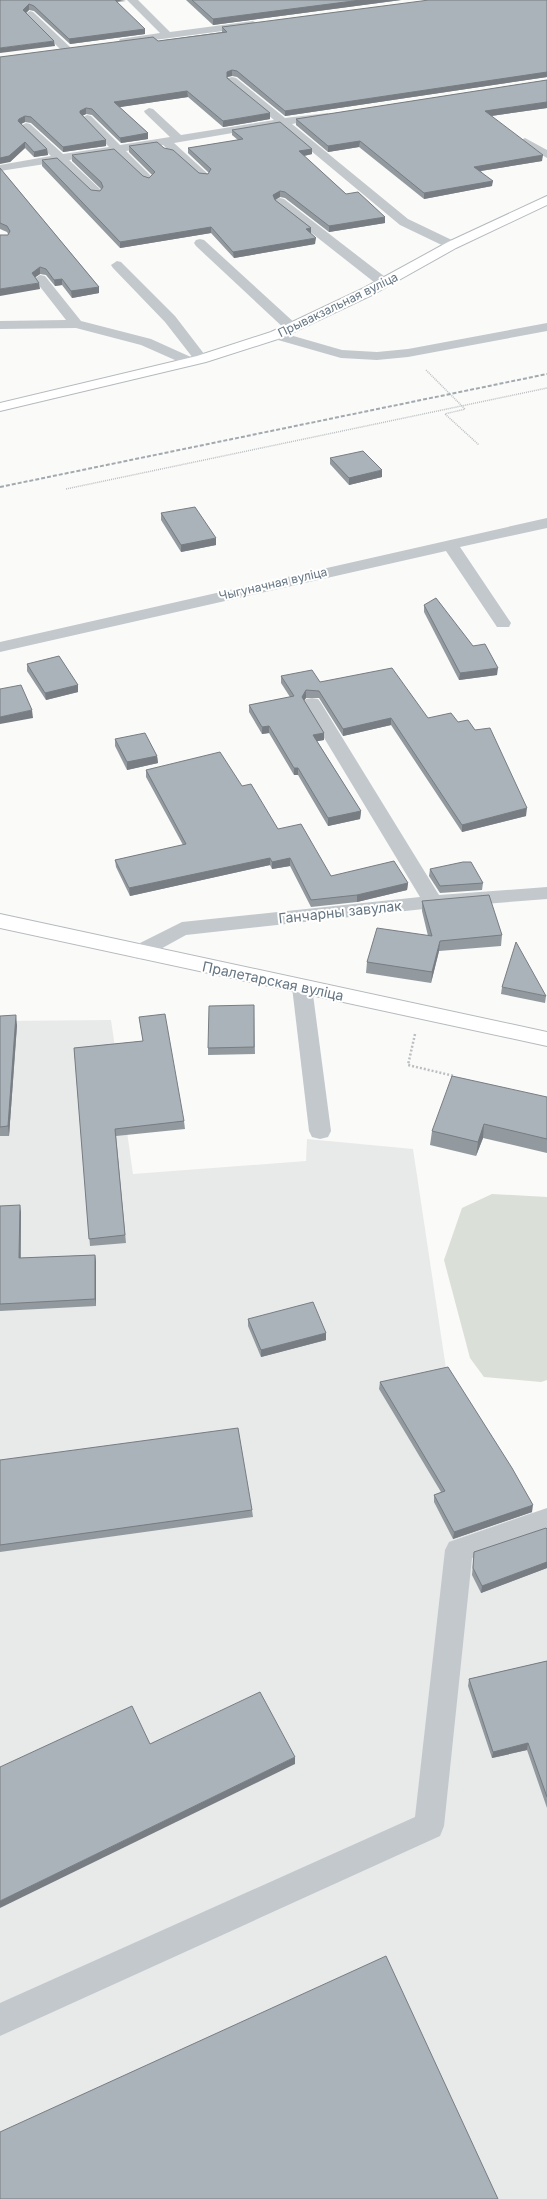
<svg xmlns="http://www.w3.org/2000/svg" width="547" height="2199" font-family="Inter,sans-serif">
<rect width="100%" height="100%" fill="#fafaf8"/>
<polygon fill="#e8e9e9" points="111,1020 133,1174 306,1161 307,1139 413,1149 447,1375 511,1475 547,1538 547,2199 0,2199 0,1021"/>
<polygon fill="#dadfd7" points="492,1194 547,1197 547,1380 541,1382 484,1377 470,1358 444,1260 462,1208"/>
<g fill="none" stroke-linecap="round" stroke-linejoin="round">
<g stroke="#b5babe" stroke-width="2">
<g id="major">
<polygon points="547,196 547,205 456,248 374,294 281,338 206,362 0,411 0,403 197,356 271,332 364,288 448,242"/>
<polygon points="0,914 547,1032 547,1046 0,928"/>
</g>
</g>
<g stroke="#bbbfc2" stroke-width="1.5" stroke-dasharray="1 1" stroke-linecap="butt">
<polyline points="426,370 465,409 445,414 479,445"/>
<polyline points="66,489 547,388"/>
</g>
<polyline stroke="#bbbfc2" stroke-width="2.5" stroke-dasharray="2 2" stroke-linecap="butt" points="415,1034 408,1065 454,1076"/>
<g fill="#c3c8cc" fill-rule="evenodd">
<polygon points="127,0 138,0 170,32 253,21 258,24 253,27 124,44 119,41 120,39 160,33"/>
<polygon points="30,11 33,12 70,47 70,51 62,51 25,14"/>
<polygon points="232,77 236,78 285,118 328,113 329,115 328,117 292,124 408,219 456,242 458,245 456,248 448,248 400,225 280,125 174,143 208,174 210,176 208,178 200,178 163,145 126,151 154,179 148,183 144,181 115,153 69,160 100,189 102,192 100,195 92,195 58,162 0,171 0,165 51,156 22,128 20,126 26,123 30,124 63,154 109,147 81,118 87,115 91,116 120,145 170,137 145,113 144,111 149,108 153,109 181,135 274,120 228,82 227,80 228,78"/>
<polygon points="525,138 547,150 547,158 521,143 519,141"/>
<polygon points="280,198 284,199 389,280 390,283 389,286 379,286 276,205 274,202 276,199"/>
<polygon points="200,239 204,240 297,325 299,328 297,331 287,331 196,246 194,243 196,240"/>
<polygon points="117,261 121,262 175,316 208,359 206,362 196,361 189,365 184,364 141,345 76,328 0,329 0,321 66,320 34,279 40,275 45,276 81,321 151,339 193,358 165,322 113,268 111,265"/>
<polygon points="547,323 547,331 408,357 377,360 341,358 271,338 269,335 276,331 342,350 377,352 408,349"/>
<polygon points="547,518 547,528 460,547 511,623 509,627 497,627 446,551 0,652 0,642"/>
<polygon points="312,698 318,699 321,703 439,895 547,887 547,899 433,908 186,935 146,957 139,959 132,957 129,952 132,947 182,922 420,897 303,703 306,699"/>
<polygon points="302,980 309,982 312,987 331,1131 328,1137 320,1139 312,1137 309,1131 292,987 295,982"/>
<polygon points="547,1508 547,1532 472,1558 444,1826 440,1836 0,2036 0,2003 415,1817 445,1550 449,1542"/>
</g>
<use href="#major" fill="#fff" fill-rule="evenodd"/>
<polyline stroke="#a2aab0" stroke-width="2" stroke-dasharray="4 2" stroke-linecap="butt" points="0,487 547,374"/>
</g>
<g fill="#929a9f">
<polygon points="0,0 126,1 117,2 145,34 70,44 34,11 29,10 26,13 55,46"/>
<polygon points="186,0 401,0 213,25"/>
<polygon points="547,0 547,77 285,116 237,77 232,76 227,77 270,119 223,127 188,97 119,107 148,133 148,139 121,143 92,115 86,114 82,116 106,140 106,146 63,152 31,123 25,122 21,124 47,149 48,155 34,157 25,148 10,162 0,57 158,41 222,32 222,27"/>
<polygon points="547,80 547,108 491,116 542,161 481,171 492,186 424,199 359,147 328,152 296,125 296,119"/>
<polygon points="232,130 312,149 312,154 304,156 346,194 385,223 329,232 285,198 280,197 275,200 311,228 311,234 315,244 234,258 211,233 120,248 42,166 42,160 91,190 100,191 101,189 72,161 72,155 149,178 152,175 129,152 129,146 199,173 208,174 209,173 188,153 188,148 238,140 232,135"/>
<polygon points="0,168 99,287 99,293 72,298 62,285 55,286 46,275 40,274 35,277 40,289 8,235 8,234 7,232 0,229"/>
<polygon points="330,458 382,477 349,485 330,464"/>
<polygon points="161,513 216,545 181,552 161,520"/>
<polygon points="424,605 473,646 497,675 459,680 424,612"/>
<polygon points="27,664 78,685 78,692 46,700 27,671"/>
<polygon points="281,676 320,682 428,718 526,816 462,832 391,725 343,736 319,698 306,698 304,700 324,733 324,740 317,741 361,811 360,819 328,826 298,775 294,775 269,733 262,734 249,712 249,705 290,697 281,683"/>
<polygon points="115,739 157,756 158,763 127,770 115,746"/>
<polygon points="146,770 242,786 278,829 331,876 408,883 407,890 357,902 311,907 290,866 272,869 270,865 130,896 116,867 115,860 183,845 146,777"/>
<polygon points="430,869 483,883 482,890 440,893 429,876"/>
<polygon points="422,901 502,935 501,946 439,951 431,983 366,973 367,962 428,936 422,911"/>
<polygon points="502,987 546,996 545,1003 501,994"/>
<polygon points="254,1005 255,1054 208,1055 208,1048"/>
<polygon points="0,1016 17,1025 9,1136 0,1136"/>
<polygon points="139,1017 184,1121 185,1129 116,1136 126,1243 90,1246 74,1048 143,1041"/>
<polygon points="547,1097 547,1153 483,1138 476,1156 430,1145 432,1131"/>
<polygon points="0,1206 21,1212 21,1258 95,1255 96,1262 96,1306 0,1311"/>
<polygon points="248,1319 326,1333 326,1340 261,1357 248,1326"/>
<polygon points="380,1382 532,1512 453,1539 434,1502 434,1495 441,1492 379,1389"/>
<polygon points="0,1460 252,1510 253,1517 0,1552"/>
<polygon points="547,1529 547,1568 481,1593 472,1575 474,1552"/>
<polygon points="547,1661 547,1808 527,1750 492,1758 468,1686 469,1679"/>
</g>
<g fill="#777d82">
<polygon points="112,0 126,0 113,2"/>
<polygon points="361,0 401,0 213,25 213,19"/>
<polygon points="29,4 29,10 24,15 23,10"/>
<polygon points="145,29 145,34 70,44 69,39"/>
<polygon points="54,41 55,46 0,53 0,48"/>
<polygon points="232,70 232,76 227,77 227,72"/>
<polygon points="547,72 547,77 285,116 285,111"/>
<polygon points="187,91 188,97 114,108 114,102"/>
<polygon points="547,102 547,108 484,117 485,111"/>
<polygon points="86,108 86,114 80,117 80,111"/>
<polygon points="270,113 270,119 223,127 223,121"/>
<polygon points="25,116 25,122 19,125 18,121 19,119"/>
<polygon points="148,133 148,139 121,143 120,138"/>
<polygon points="106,140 106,146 63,152 63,147"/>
<polygon points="360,141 359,147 328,152 328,146"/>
<polygon points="25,142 25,148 10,162 0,164 0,158"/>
<polygon points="47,149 48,155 34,157 34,152"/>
<polygon points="312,149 312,154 299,157 299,151"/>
<polygon points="543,155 542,161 474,172 474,167"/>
<polygon points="493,181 492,186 424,199 424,193"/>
<polygon points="280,191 280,197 273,201 273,195"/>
<polygon points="385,217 385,223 329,232 329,226"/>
<polygon points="211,227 211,233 120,248 120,242"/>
<polygon points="311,228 311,235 306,229"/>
<polygon points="316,238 315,244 234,258 233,252"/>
<polygon points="40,267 40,274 33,279 32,273"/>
<polygon points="62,279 62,285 55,286 54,280"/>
<polygon points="39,283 40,289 0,296 0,289"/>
<polygon points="99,287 99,293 72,298 71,291"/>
<polygon points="382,470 382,477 349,485 349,478"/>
<polygon points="216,538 216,545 181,552 181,545"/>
<polygon points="498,668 497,675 459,680 460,673"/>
<polygon points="78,685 78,692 46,700 45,693"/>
<polygon points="306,690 306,698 302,704 302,697"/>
<polygon points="32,710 33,718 0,724 0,717"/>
<polygon points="391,718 391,725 343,736 343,729"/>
<polygon points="269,726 269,733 262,734 262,727"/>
<polygon points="324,733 324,740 313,742 313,735"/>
<polygon points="157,756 158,763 127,770 127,762"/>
<rect x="294" y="768" width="4" height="7"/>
<polygon points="527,808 526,816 462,832 462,825"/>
<polygon points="361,811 360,819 328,826 328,818"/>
<polygon points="270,858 270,865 130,896 129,888"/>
<polygon points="290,858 290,866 272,869 272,862"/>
<polygon points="408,883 407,890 357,902 357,895"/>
<polygon points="440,941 439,951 431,983 432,972"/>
<polygon points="16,1015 17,1025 9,1136 8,1126"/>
<polygon points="484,1124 483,1138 476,1156 478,1142"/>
<polygon points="20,1205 21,1212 20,1266 19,1258"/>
<polygon points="95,1255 96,1262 96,1306 95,1299"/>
<polygon points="326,1333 326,1340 261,1357 261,1350"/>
<polygon points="533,1505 532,1512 453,1539 454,1532"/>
<polygon points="547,1562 547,1568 481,1593 482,1586"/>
<polygon points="528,1743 527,1750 492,1758 493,1752"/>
<polygon points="295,1757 295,1764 0,1908 0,1901"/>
</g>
<g fill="#aab3b9" stroke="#777d82">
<polygon points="0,0 115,0 145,29 69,39 34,6 29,4 23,10 54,41 0,48"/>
<polygon points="192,0 361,0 213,19"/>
<polygon points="429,0 547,0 547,72 285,111 237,71 232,70 227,72 227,78 270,113 223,121 187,91 114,102 148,133 120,138 92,109 86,108 80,111 80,113 106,140 63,147 31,117 25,116 19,119 18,121 47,149 34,152 25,142 9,156 0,158 0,57 153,37 158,41 227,32 222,27"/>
<polygon points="547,80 547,102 485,111 543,155 474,167 493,181 424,193 360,141 328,146 296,119"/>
<polygon points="280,122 312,149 299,151 346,194 358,192 385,217 329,226 285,192 280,191 273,195 275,200 311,228 306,229 316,238 233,252 211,227 120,242 42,160 57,158 91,190 100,191 103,187 101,182 72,155 114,149 143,176 149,178 155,172 129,146 157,142 164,148 173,150 199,173 208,174 211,169 188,148 243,139 232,130"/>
<polygon points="0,168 99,287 71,291 62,279 54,280 46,269 40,267 32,273 39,283 0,289 0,235 8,235 10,231 7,226 0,223"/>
<polygon points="363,451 382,470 349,478 330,458"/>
<polygon points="195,507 216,538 181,545 161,513"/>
<polygon points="436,598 473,646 485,644 498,668 460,673 424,605"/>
<polygon points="59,656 78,685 45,693 27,664"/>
<polygon points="392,668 428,718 451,713 458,722 468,720 475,730 490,728 527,808 462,825 391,718 343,729 319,691 306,690 302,697 324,733 313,735 361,811 328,818 298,768 294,768 269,726 262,727 249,705 294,696 281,676 312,670 320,682"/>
<polygon points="21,685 32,710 0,717 0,689"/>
<polygon points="145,733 157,756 127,762 115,739"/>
<polygon points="220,752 242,786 251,784 278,829 301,824 331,876 394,861 408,883 357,895 311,900 290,858 272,862 270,858 129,888 115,860 186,844 146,770"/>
<polygon points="463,862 471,862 483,883 440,886 430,869"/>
<polygon points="489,895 502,935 440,941 432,972 367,962 377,928 432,936 422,901"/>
<polygon points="516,942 546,996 502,987"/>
<polygon points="254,1005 254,1047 208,1048 209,1006"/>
<polygon points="165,1014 184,1121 115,1129 125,1235 89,1239 74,1048 143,1041 139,1017"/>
<polygon points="16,1015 8,1126 0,1127 0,1016"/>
<polygon points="452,1076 547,1097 547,1139 484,1124 478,1142 432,1131"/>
<polygon points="20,1205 19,1258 95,1255 95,1299 0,1304 0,1206"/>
<polygon points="313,1302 326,1333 261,1350 248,1319"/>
<polygon points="448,1367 512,1468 533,1505 454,1532 434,1495 445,1491 380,1382"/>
<polygon points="238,1428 252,1510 0,1545 0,1460"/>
<polygon points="546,1528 547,1529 547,1562 482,1586 473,1568 474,1552"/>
<polygon points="547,1661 547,1797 528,1743 493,1752 469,1679"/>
<polygon points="260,1692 295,1757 0,1901 0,1767 132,1706 150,1744"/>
<polygon points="386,1956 498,2199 0,2199 0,2132"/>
</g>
<g text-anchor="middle" stroke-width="4" stroke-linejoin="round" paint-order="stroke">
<g font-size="12" fill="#657683" stroke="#fff">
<text transform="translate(338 305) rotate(-26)" y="4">Прывакзальная вуліца</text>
<text transform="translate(273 584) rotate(-13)" y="4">Чыгуначная вуліца</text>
</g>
<g font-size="14" fill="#657683" stroke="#fff">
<text transform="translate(340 912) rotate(-6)" y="5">Ганчарны завулак</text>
<text transform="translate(273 981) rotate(12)" y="5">Пралетарская вуліца</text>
</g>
</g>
</svg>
